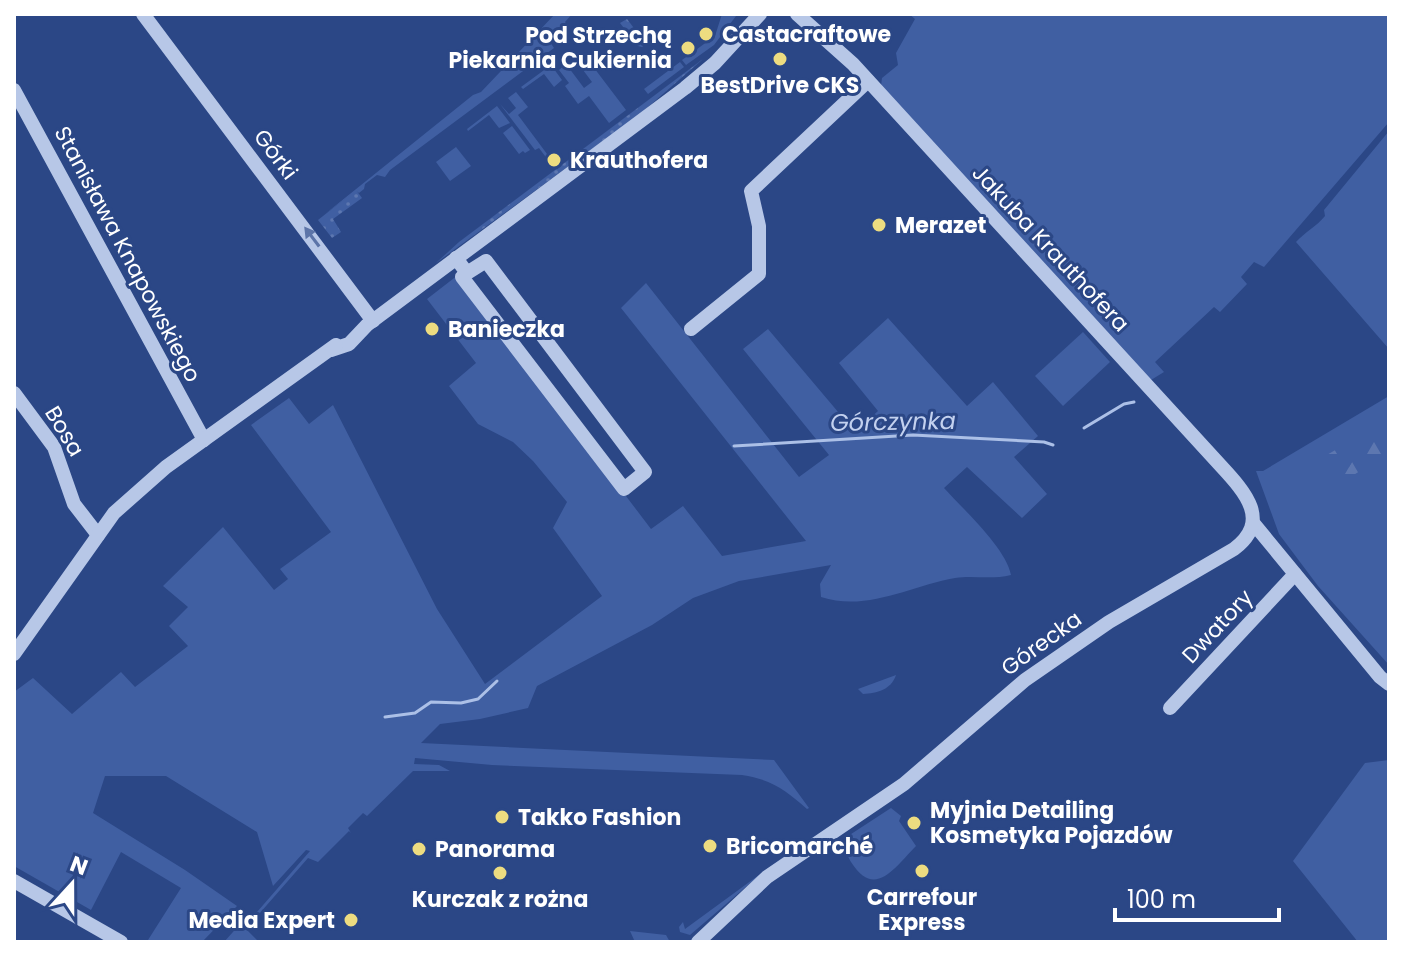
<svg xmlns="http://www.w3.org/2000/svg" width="1403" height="956" font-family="Poppins,sans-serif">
<defs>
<pattern id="forest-firs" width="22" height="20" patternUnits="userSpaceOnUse" patternTransform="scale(2)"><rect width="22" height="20" fill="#405fa2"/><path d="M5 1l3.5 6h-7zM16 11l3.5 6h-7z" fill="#5d77b0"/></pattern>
<pattern id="park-dots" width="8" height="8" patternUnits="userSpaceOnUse" patternTransform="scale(2)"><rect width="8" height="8" fill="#405fa2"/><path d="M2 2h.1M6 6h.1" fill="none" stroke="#5d77b0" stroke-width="1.8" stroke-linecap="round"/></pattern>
</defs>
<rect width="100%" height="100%" fill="#2b4786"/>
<g fill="#405fa2">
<polygon points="555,14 572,14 565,22 568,26 548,39 554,48 390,170 385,177 377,175 365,184 364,189 359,193 356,191 325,214 473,95 481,92"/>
<polygon points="722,14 736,16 714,45 686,65 682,60 715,36"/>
<polygon points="909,14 1389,14 1389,122 1264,267 1254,262 1241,277 1247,284 1220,312 1214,307 1155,362 1164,372 1151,380 881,86 882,78 898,65 896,53 915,19"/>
<polygon points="582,52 626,110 609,123 589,96 578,104 565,86 569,83 559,70 566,64 584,88 592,82 574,58"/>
<polygon points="680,62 684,67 648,94 644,89"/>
<polygon points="551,65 562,80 554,87 544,74 523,89 521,87"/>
<polygon points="516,92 528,107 518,115 550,158 548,160 539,148 535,150 500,104 509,114 516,108 508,98"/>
<polygon points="497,106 510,123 499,128 489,115 468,131 467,129"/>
<polygon points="512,126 530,150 525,153 523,151 519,154 503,133"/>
<path d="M 1389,131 L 1389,349 L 1296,242 C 1305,232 1317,226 1325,216 L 1324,210 Z"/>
<polygon points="456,147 471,166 450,181 436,162"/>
<path d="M 458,275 L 651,529 L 683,506 L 722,556 L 806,541 L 621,308 L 646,283 L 799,477 L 829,455 L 743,349 L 768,329 L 855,432 L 878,411 L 839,363 L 888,318 L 967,406 L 993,382 L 1038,436 L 1014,457 L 1047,494 L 1022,518 L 967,467 L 944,488 C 963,509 1006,548 1011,575 C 990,580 974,575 955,578 C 910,586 867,612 821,597 L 820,584 L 831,565 L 739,581 L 693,598 L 652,625 L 537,686 L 528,708 L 480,719 L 440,724 L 421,743 L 774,760 L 809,808 L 807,809 C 786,790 770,779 742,775 L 492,765 L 415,758 L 414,764 L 439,765 L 450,771 L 413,771 L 367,816 L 363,813 L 348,828 L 351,833 L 349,831 L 318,862 L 308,858 L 246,929 L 259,942 L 224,942 L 241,923 L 245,926 L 310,851 L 306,850 L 273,886 L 257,832 L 166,776 L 105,776 L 93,813 L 185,870 L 237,906 L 202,942 L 154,942 L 148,940 L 181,888 L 121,852 L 91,910 L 14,866 L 14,692 L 33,678 L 72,714 L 121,672 L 135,687 L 188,646 L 169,626 L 188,607 L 163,586 L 223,527 L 274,590 L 288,579 L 280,569 L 331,532 L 251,425 L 289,398 L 309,424 L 333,405 L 437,609 L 485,684 L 602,596 L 553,528 L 567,502 L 533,461 L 513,442 L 478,424 L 449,386 L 476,363 L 427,299 Z"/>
<polygon points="1083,332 1110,362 1063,406 1035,376"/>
<polygon points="1389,396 1389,665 1318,586 1279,534 1256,471 1263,471"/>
<path d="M 896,675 C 891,690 877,693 863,694 L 858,689 Z"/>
<polygon points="1389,760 1389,942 1358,942 1293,861 1365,763"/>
<path d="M 891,808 L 901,816 L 899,821 L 916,846 C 895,867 875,900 851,862 C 846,853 843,848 845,838 Z"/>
<polygon points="796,844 795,850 754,880 690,935 680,932 679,927 683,922 685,929 793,850"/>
<polygon points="630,931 666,935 670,942 635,942"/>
</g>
<polygon fill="url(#forest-firs)" points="1382,423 1387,427 1388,453 1338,485 1335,478 1340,471 1349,467 1354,459 1350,454 1342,454 1327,463 1323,460 1325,456"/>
<g fill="url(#park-dots)">
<polygon points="627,19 646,44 642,47 638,46 620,23"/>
<polygon points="703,59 640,114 436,263 459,242"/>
<polygon points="356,190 362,198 333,219 341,232 332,238 318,220"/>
</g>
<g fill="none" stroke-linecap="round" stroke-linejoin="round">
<g stroke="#acc0e7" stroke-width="3">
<polyline points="1084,428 1124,404 1134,402"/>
<polyline points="734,446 913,435 1044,442 1053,445"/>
<polyline points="385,717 415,713 431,702 461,703 478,699 497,681"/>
</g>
<g stroke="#b7c7e7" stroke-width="14">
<polyline points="143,14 373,321"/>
<polyline points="14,90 204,440"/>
<polyline points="456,258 467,273 462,277 624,489 645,472 486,261 467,273"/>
<polyline points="691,329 759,274 759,226 751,191 868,81"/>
<polyline points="331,350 349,344 367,325 685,88 715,63 760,14"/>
<polyline points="14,393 54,447 74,504 98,535"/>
<polyline points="1254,524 1380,677 1389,684"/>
<polyline points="14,654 114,513 166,467 336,345"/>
<polyline points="1170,708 1295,574"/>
<polyline points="14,881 121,942"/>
<path d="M 698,942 L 767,877 L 904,784 L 1025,680 L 1109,622 L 1234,549 C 1271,521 1246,493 1221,466 L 853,64 L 797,14"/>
</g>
</g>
<defs><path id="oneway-solid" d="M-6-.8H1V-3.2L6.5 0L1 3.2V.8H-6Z" transform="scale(2)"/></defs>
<use fill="#5c74a8" href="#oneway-solid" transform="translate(312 237) rotate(-127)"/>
<g fill="#eddc80" stroke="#2b4786" stroke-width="3">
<circle cx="706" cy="34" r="8"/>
<circle cx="688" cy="48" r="8"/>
<circle cx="780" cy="59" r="8"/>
<circle cx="554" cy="160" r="8"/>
<circle cx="879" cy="225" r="8"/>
<circle cx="432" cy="329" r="8"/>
<circle cx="502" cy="817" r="8"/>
<circle cx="914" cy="823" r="8"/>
<circle cx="710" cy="846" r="8"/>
<circle cx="419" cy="849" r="8"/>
<circle cx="922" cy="871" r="8"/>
<circle cx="500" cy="873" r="8"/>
<circle cx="351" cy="920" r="8"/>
</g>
<g text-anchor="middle" stroke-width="6" stroke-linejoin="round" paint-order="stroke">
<g font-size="22" font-weight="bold" fill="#fff" stroke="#2b4786" text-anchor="start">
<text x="722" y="42">Castacraftowe</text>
<text x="672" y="43" text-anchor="end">Pod Strzechą<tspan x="672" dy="25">Piekarnia Cukiernia</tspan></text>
<text x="780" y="93" text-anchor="middle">BestDrive CKS</text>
<text x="570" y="168">Krauthofera</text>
<text x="895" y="233">Merazet</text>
<text x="448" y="337">Banieczka</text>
<text x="930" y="818">Myjnia Detailing<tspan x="930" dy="25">Kosmetyka Pojazdów</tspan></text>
<text x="518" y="825">Takko Fashion</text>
<text x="726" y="854">Bricomarché</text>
<text x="435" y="857">Panorama</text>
<text x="922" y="905" text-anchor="middle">Carrefour<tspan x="922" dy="25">Express</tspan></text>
<text x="500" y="907" text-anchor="middle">Kurczak z rożna</text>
<text x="335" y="928" text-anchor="end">Media Expert</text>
</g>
<g font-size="22" fill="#fff" stroke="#2b4786">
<text transform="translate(276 154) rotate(53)" y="8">Górki</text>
<text transform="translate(1051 248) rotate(47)" y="8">Jakuba Krauthofera</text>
<text transform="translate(128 254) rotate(62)" y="8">Stanisława Knapowskiego</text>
<text transform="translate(65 431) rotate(59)" y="8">Bosa</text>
<text transform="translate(1217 626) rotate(-47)" y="8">Dwatory</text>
<text transform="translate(1041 643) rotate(-36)" y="8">Górecka</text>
</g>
<g font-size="24" font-style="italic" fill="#c3d1ef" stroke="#2b4786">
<text transform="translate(893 422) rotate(-1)" y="8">Górczynka</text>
</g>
</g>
<rect width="1403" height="956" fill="none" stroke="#ffffff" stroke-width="32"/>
<g transform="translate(72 884) rotate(21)" stroke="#2b4786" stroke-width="6" paint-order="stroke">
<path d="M0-6L14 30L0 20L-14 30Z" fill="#ffffff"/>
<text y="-12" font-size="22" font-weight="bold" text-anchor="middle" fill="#ffffff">N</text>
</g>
<path d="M1115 908v12h164v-12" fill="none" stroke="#ffffff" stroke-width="4"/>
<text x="1127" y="908" font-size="24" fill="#ffffff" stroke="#2b4786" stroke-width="6" paint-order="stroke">100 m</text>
</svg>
